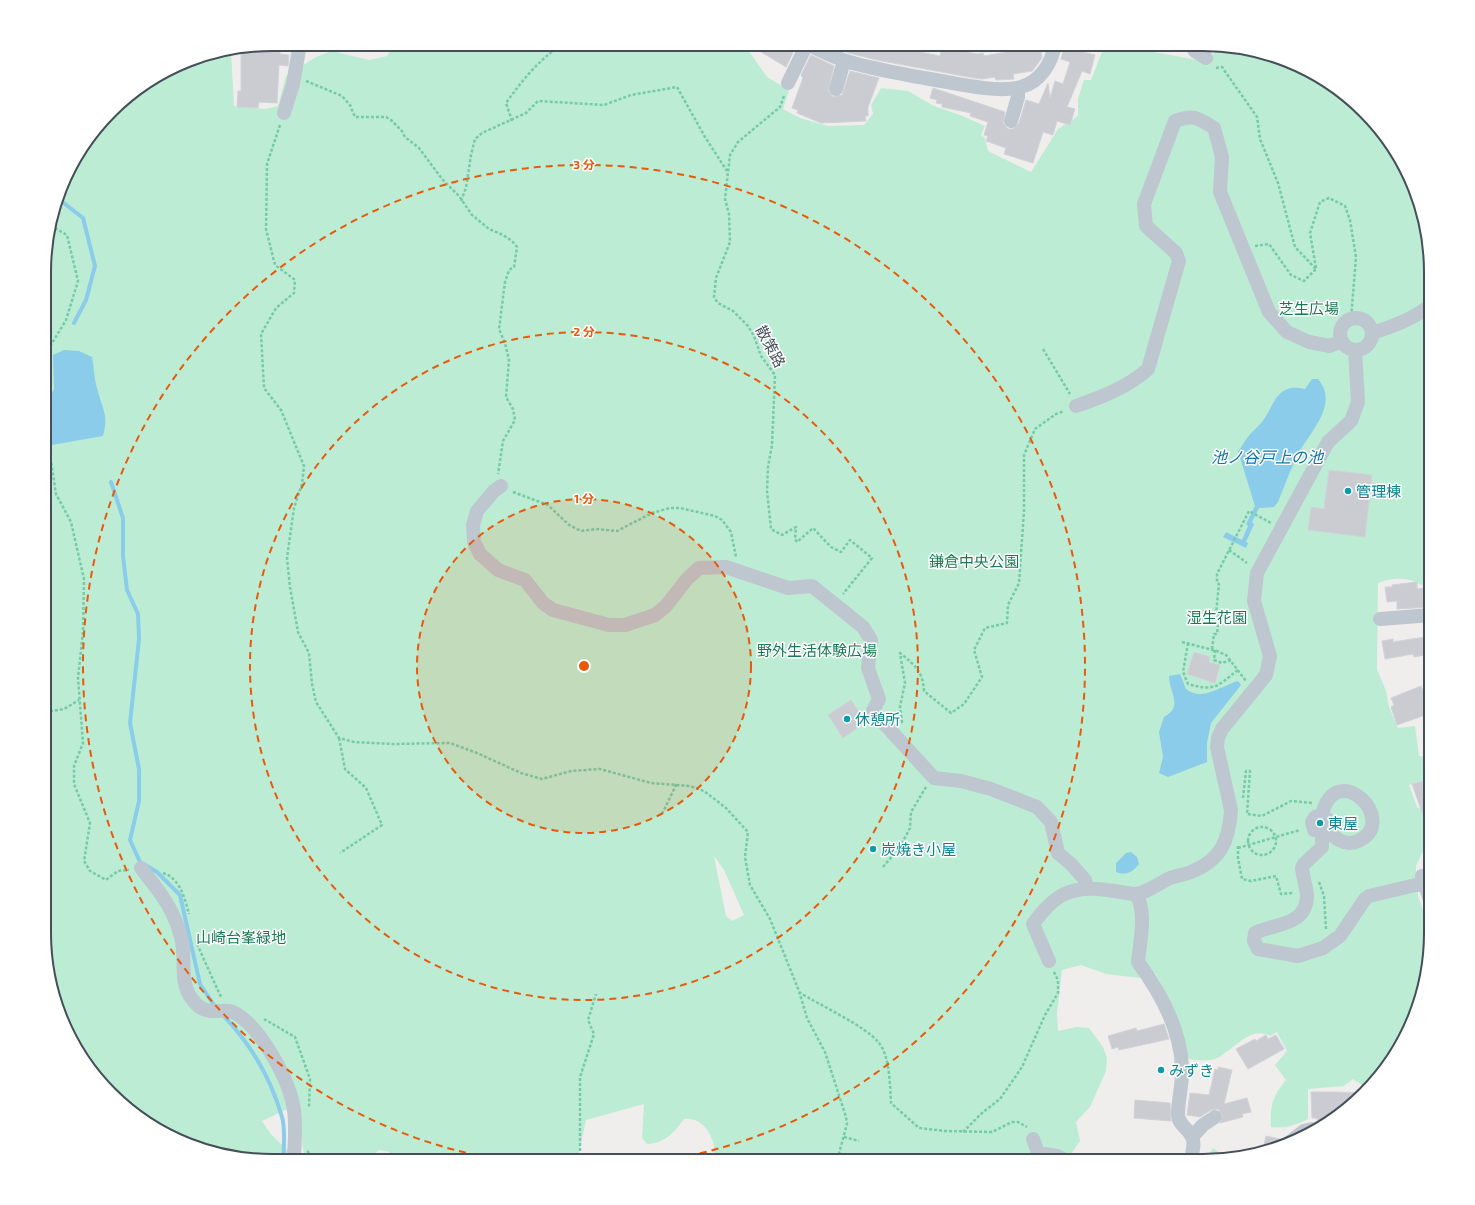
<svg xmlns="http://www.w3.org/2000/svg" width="1475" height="1205" viewBox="0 0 1475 1205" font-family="'Exo 2','Noto Sans JP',sans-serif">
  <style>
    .green { fill: #bcedd4; fill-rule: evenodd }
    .water { fill: #8acce9 }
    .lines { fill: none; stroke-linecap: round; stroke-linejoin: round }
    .stream { stroke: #8acce9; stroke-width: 4 }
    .building { fill: #caccd2; stroke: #d1d3d9 }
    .path { stroke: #75caa8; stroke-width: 2.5; stroke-dasharray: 3 2; stroke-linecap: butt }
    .minor { stroke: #bec6cf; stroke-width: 14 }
    .ring { fill: none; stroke: #e8590c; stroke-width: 2; stroke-dasharray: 7 5 }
    .culture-dot { fill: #0f9aa8; stroke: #fff; stroke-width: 1.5 }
    .labels { text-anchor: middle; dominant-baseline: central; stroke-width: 3; stroke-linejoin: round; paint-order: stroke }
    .park-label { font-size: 15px; fill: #197952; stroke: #fff }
    .street-label { font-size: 15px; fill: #464e5a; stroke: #fff }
    .culture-label { font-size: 15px; fill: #0d838f; stroke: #fff; text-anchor: start }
    .water-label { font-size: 16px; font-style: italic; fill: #1076a3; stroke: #fff }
    .rim { fill: none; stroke: #464e5a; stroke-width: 2 }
    .centre { fill: #e8590c; stroke: #fff; stroke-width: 2 }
    .ring-label { font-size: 12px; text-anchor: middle; font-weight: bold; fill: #e8590c; stroke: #fff; stroke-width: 3; stroke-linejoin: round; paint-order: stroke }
  </style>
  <rect width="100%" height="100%" fill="#f0eded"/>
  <path class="green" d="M394,44H728L721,53L729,44H744L767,77L789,90L783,109L800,118L828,126L864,125L873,114L871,105L881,88L908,91L934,106L960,115L985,126L981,135L985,138L988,151L1031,172L1058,129L1078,116V99L1084,80H1091L1102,52L1137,49L1203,61L1225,46L1291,61L1364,111L1414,184L1431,272V583L1421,585C1409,577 1392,577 1378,583L1377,669L1386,691L1389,707L1398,728L1415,726L1419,756L1431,758V778L1409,785L1417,807L1429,814L1431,817V839L1428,840L1416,866L1418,896L1431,933L1430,949L1408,1034L1368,1089L1353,1079L1344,1086L1308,1089V1119C1296,1125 1285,1129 1271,1127C1270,1105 1272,1097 1286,1080L1275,1065L1287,1051L1277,1032L1270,1036C1250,1025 1233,1051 1217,1058C1209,1062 1197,1060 1189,1059L1167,995L1155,973L1140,978L1106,974L1081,965L1062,970L1057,1013L1058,1031L1077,1027L1089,1028L1103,1047L1107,1058L1106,1071L1090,1107L1076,1122L1080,1141L1066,1161H714C714,1154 715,1145 712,1139C707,1126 697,1117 684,1119C674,1133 665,1143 647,1144L642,1138L644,1104L586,1120L577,1161H404L389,1152L379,1150L368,1161H305L296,1105L262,1121L270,1133L288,1151L281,1161H257L184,1144L111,1094L67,1034L45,949L46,242L74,158L122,100L198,56L231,51L234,106L265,109L278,106L286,76L316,57L332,51L369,60L387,56ZM714,856L724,870L744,915L732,921L726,916Z
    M1213,1148L1225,1157L1205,1161Z"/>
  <path class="water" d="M64,350L79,351L92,357C94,367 94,378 97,388C102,409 109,413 103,436L46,446V405L54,389L53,355Z
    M1312,379H1318C1340,405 1309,432 1297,456C1290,471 1284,487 1278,502L1274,507L1259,508L1252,522L1254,524L1246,542L1248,543L1246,548L1223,537L1226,532L1242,540L1248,526L1246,524L1255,506L1238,451C1242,447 1244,442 1247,438C1251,432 1258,427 1262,422C1275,405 1276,382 1305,389Z
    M1180,674L1186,689C1202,702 1221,686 1238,681L1241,685L1211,723L1207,743V762L1168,777L1159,773L1163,757L1159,732L1164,717C1184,707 1169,692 1169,676Z
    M1131,852L1137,857L1139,864C1133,872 1126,876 1116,872V863L1126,853Z"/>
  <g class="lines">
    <path class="stream" d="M60,200L83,218L95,266L86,300L74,323
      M111,482L123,518V556L127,590L138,614L139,639L130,723L139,769V801L130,840L140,862L157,872L180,895L200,984L216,1008
      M222,1014C250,1043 271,1079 282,1117C286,1130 283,1147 284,1161"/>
  </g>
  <path class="building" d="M748,44H797L786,67Z
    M827,44H900L899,48L940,56L942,47L977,54L983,53L984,56L1040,46L1042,58L1032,71L1013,74L1014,79L996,80L995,77L982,79L974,78L877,60L849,53Z
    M1065,45L1079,48V51L1095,55L1090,74L1082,71L1067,107L1075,109L1070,125L1057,121L1053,135L1043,132L1033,163L1004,154L1006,148L986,141L988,136L984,135L988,122L970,116L971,113L942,107V104L936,103L937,100L930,98L933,88L1005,112L1003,123L1008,129H1013L1019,123L1026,100L1039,104L1048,83L1050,98L1055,81L1063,84L1070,62L1061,59Z
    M241,49L280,52V54L289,55L288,66L279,65L277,103L259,102L258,108L237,107L238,91H241Z
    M811,55L834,66L828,91L833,97L842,95L850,71L879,78L868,107V116H865L866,121L821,123L797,113L798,110L792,108L803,78L801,75Z
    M1329,470L1372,475L1365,537L1308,530L1311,507L1324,509Z
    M1417,582V589L1431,587V607L1397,609V601L1387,602L1385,587H1392V585Z
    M1431,636V654L1414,657L1413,654L1385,659L1382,641L1393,639V642Z
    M1194,652L1210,657L1209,662L1220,665L1215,683L1187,674Z
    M1421,686L1423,691L1426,690L1431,702V713L1397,725L1391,707L1394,705L1391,698Z
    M851,700L866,722L843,738L828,715Z
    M1424,781V783L1431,781V828L1428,829L1412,784Z
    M1164,1024L1169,1039L1119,1050L1118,1047L1112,1049L1108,1036L1136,1028L1137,1031Z
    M1266,1035L1268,1039L1276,1035L1284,1049L1248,1069L1236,1049L1255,1039L1256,1041Z
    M1218,1067L1232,1070L1224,1104L1247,1098L1251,1112L1242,1114L1243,1117L1220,1123L1223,1116L1218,1109L1211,1110L1200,1117L1187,1115L1190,1093L1209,1095L1215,1069L1218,1070Z
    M1311,1092H1334L1365,1093L1326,1120H1317V1118H1312Z
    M1135,1100L1170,1103L1171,1121L1134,1118Z
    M1266,1136L1280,1139L1279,1146L1263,1149Z"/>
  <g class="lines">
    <path class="path" d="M1216,68L1222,67L1257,117L1260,139L1278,183L1295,247L1316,269
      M306,81L342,96L350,105L355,117H386L391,120L402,131L405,137L419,148L442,179L459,196L472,215L489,229L503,235L512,241L517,247L514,267L509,270L505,282L499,329L505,343L509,360L506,397L513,409L515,420L503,441L498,474
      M784,96L780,107L738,142L730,155L725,199L729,214L730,242L716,278L714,297L718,303L733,311L748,326L754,336L761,356L775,375L772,445L768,467L767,491L771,529L782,535L796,527L795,539L797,542L813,528L831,547L841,552L850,540L872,558L843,594
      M512,121L506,103C521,82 536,63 557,48L573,51L580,44
      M280,125L267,164L266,229L275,265L295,280L294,293L276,308L261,334L264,388L281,410L304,466L302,484L294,508L287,558L290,587L298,632L309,653L312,684L316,702L339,738L354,742L393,744L450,743L477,753L521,773L542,779L571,771L600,769L651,783L690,786L704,791L726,808L748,832L745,857L750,885L770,919L799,991L807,1018L825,1052L846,1117L847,1124L837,1161
      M461,201L466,188L471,155L475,139L482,133L526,113L538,101L604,105L631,95L677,87L705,137L727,171
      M1255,246L1269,244L1291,275L1304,281L1316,269
      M1316,268L1310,233L1320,202L1329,198L1345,206L1350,220L1356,257L1351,319
      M1043,349L1070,394
      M46,361L51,345L66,320L78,281L67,235L51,226
      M46,428L56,494L71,522L84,579L83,631L78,678L83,743L74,766V784L90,823L84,861L90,871L106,880L118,871L129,870
      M513,492L548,505L569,525L581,531L596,529L617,531L652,513L670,508H680L715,516L722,520L731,532L736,557
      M1229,550L1247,563
      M1182,642L1217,651L1226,655L1246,681
      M1188,643L1183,672L1188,684C1216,692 1217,686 1238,670
      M1212,649L1214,634H1217L1219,613H1216L1219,584L1217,583V574L1249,511L1271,523
      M1215,650L1214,660L1222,663L1231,660
      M45,712L64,709L79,700
      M901,722H902L900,707L905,683L900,653C915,665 923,672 924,691L951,713L964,704L982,677L974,650L985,628L1007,623L1008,605L1019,583L1024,511V455L1035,429L1056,414L1064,411
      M339,738L345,769L366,788L382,825L340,853
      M1243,798L1246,771H1250L1247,814L1262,816L1291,801L1312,803
      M662,814L677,783
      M1248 841a14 14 0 1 1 28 0a14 14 0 1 1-28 0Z
      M1238,846V858L1242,879L1251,881L1276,876L1281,894L1293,893
      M1238,848L1300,830
      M883,867L900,847L910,828L911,812L926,787
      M163,873C180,878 185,899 189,914
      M1319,882L1324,896L1326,929
      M197,944L220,995L222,997
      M799,992C819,1005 866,1026 879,1043C890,1056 890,1087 891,1103L919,1128L945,1131L992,1132L1012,1122H1018L1027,1127
      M62,1015L75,1044
      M264,1019L295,1037L310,1079L309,1107
      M963,1132L983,1112L1000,1099L1022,1067L1045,1015L1058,993V980L1054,972
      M844,1137L859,1141
      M307,1151L319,1161
      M377,1161L381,1159L384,1161
      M580,1161V1077L594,1034L588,1020L596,994"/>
    <path class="minor" d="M807,44C820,50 833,57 846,61C872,69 898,73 924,78C950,82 996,94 1021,87C1040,82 1052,63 1055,44
      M1190,44L1195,51L1206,58
      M788,83L807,44
      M836,89L844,61
      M284,113L293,84L300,44
      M1011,121L1018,97V88
      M1340 334a16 16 0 1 1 32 0a16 16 0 1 1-32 0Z
      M1372,333C1394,326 1413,319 1431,305
      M1076,406C1102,397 1128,387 1148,369L1179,261L1176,253L1146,226L1144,204L1175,121C1194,114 1198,118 1214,128L1222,157L1220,192L1269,312L1287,332L1309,342L1330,346L1341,341
      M501,486L494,491L477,511L473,525L474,542L480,554L498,570L525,580L543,603L553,610L609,625H625L655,615L666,606L687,579L699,568L726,567L788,588L812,586L863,627L871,640L868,668L879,699L873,711L880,719L934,778L961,781L991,789L1037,807L1051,822L1058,853L1071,864L1085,880L1087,887
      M1380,619L1431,615
      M1322,815L1315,817L1312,822L1314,830L1322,832L1328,826V820L1322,815C1336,756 1401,822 1358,841C1344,847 1335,838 1326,829
      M1322,832V847L1304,864L1302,868C1303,877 1306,886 1307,895C1307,926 1276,923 1255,933L1254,941L1258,949L1298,956L1323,948L1340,936L1365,899L1369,896L1424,883
      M141,868C160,892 175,910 182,941C186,961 179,982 192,999C206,1019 221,1007 233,1012C260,1025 290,1081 294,1110C296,1125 295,1141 294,1155L296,1161
      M1136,894C1147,912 1140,941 1138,962C1160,992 1181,1030 1182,1068C1183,1083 1178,1099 1178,1114C1178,1125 1188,1128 1192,1137C1196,1144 1191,1154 1191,1161
      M1431,903L1422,876L1431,874
      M1049,961L1033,924C1054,895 1070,885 1107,890C1116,891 1125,893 1134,894C1145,894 1158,884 1168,879C1175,876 1183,875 1191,872C1221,860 1229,841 1231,810L1217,747L1218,738L1222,729L1266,675L1270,656L1254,601L1257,573L1328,442L1351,421L1358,402L1355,350
      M1192,1137L1203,1125L1215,1117
      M1033,1139L1038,1153L1057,1156L1067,1161
      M1287,1144L1304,1131L1312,1129"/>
  </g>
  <circle cx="584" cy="666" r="167" fill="#e8590c" fill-opacity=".12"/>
  <g class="ring">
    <circle cx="584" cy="666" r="167"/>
    <circle cx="584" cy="666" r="334"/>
    <path d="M501 1160A501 501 0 1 1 667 1160"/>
  </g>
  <g class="culture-dot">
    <circle cx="1348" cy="491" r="4"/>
    <circle cx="847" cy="719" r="4"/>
    <circle cx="1320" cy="823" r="4"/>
    <circle cx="873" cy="849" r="4"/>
    <circle cx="1161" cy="1070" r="4"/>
  </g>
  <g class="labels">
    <g class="park-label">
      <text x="1309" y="308">芝生広場</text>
      <text x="974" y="561">鎌倉中央公園</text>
      <text x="1217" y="617">湿生花園</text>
      <text x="817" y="650">野外生活体験広場</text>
      <text x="241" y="937">山崎台峯緑地</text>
    </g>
    <g class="street-label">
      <text transform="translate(771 346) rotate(62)">散策路</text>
    </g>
    <g class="culture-label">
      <text x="1356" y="491">管理棟</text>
      <text x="855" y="719">休憩所</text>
      <text x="1328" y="823">東屋</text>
      <text x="881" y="849">炭焼き小屋</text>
      <text x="1169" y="1070">みずき</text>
    </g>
    <g class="water-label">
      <text x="1267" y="456">池ノ谷戸上の池</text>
    </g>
  </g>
  <path d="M0 0H1475V1205H0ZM272 51H1203A221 221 0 0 1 1424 272V933A221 221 0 0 1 1203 1154H272A221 221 0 0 1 51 933V272A221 221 0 0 1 272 51Z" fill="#fff" fill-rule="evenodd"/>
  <path class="rim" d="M272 51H1203A221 221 0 0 1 1424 272V933A221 221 0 0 1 1203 1154H272A221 221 0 0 1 51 933V272A221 221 0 0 1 272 51Z"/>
  <circle cx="584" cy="666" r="6" class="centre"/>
  <g class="ring-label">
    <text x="584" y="169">3 分</text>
    <text x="584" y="336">2 分</text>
    <text x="584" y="503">1 分</text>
  </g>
</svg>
